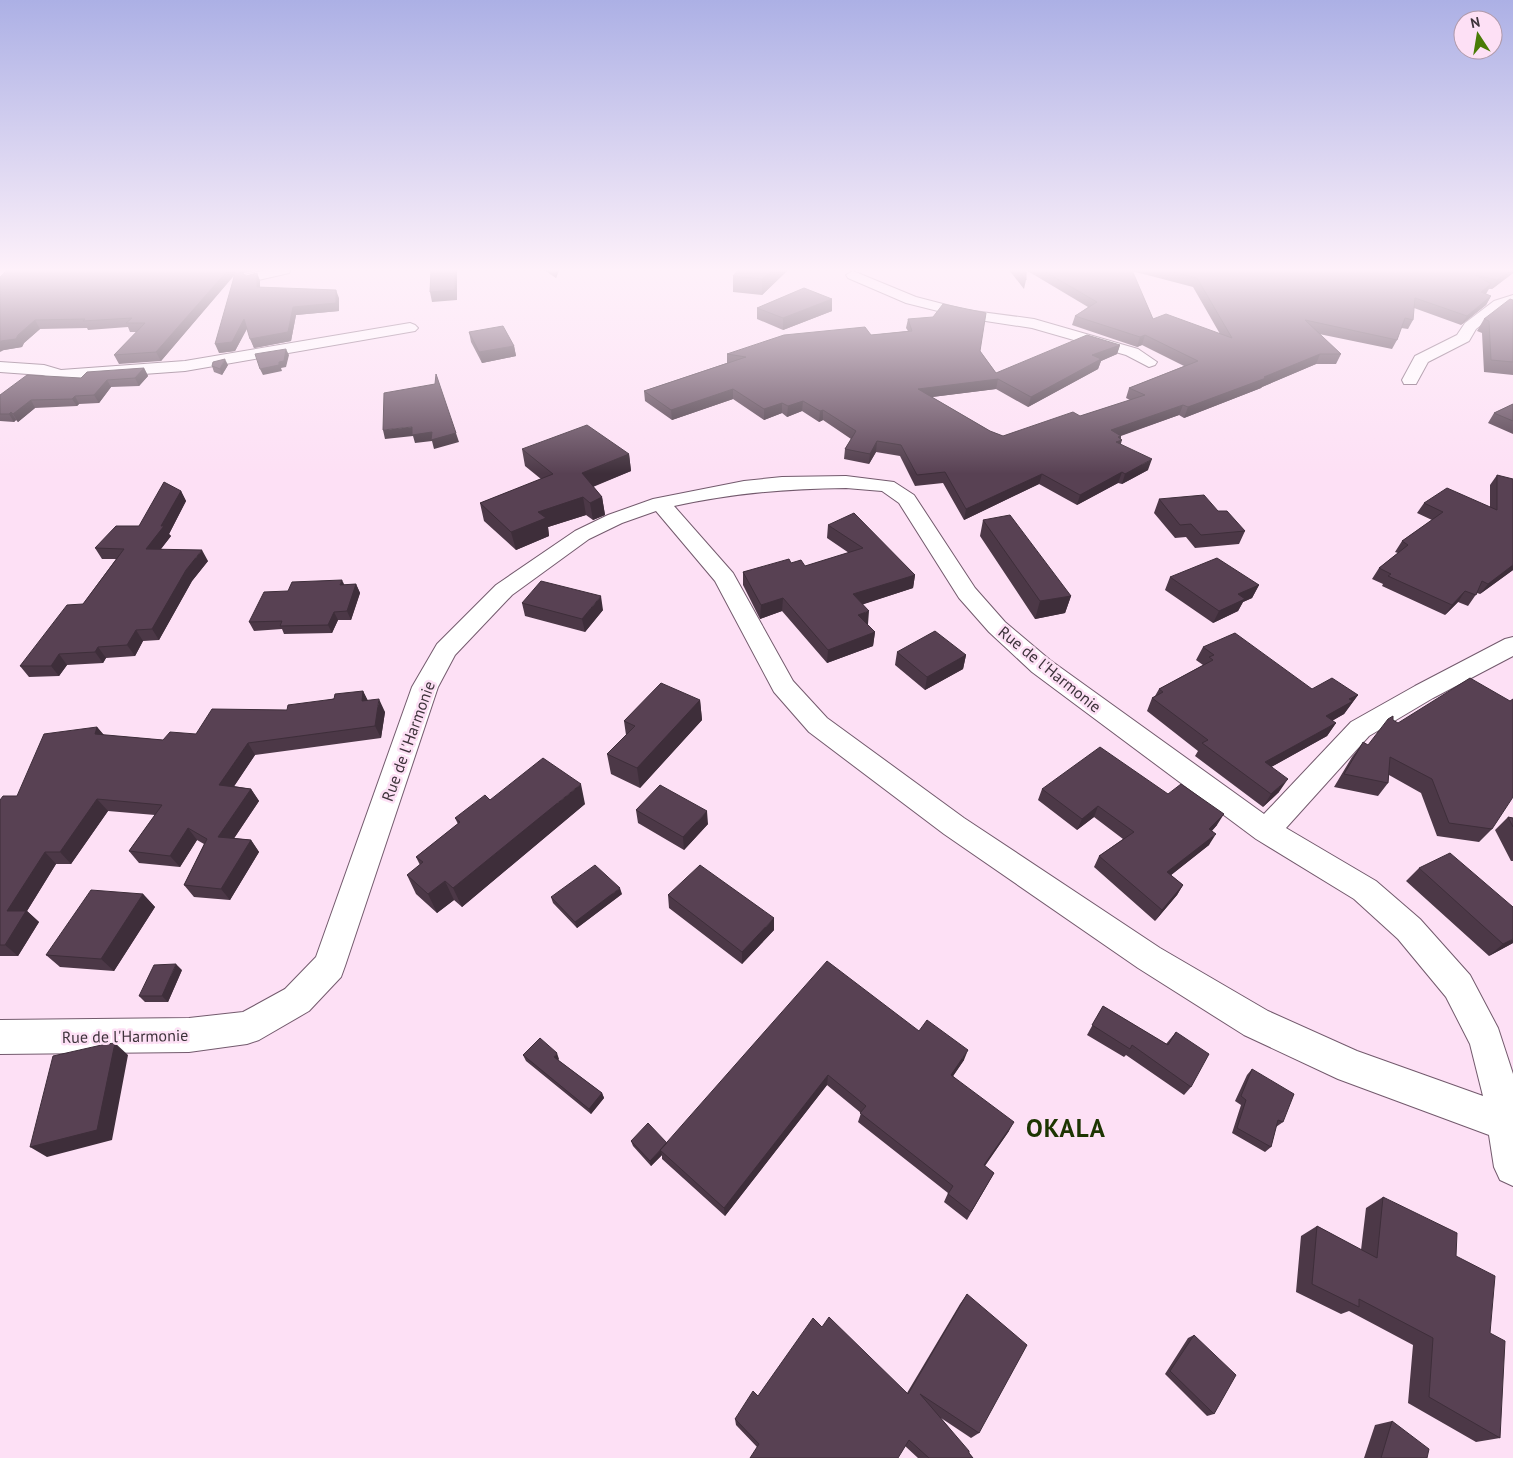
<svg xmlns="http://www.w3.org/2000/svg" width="1513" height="1458" viewBox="0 0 1513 1458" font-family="'PT Sans',sans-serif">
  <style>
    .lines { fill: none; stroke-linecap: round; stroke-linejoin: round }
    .street-casing { stroke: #735a6d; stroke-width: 2 }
    .street { fill: #fff; fill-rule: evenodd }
    .wall { fill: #4c3847; fill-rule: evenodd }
    .shaded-wall { fill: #3e2e3a }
    .building { fill: #584153; stroke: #3e2e3a }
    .labels { text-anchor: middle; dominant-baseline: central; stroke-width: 5; stroke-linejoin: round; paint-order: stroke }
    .street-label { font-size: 16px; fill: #3d323a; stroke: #fde0f5 }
    .near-district-label { font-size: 25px; font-weight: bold; letter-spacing: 1px; fill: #1d3502; stroke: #fde0f5 }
  </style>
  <rect width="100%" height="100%" fill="#fde0f5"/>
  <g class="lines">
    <defs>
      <path id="street" d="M267,270H291L289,273L249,282L242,278L244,275Z
        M853,271L916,297L966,310L1034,319L1138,349L1157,362L1155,365L1149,367L1126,355L1032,328L966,318L906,303L848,278L846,275Z
        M1513,295V304L1504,307L1476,329L1469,341L1428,362L1416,384H1404L1402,380L1415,356L1457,335L1465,323L1494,301Z
        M410,323L415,325L418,328L415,331L185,371L60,380L42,375L0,372V362L44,365L61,370L185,361Z
        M846,476L894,482L914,495L975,588L1005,622L1050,660L1264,814L1351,722L1415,686L1505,639L1513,637V656L1433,698L1369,736L1286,828L1376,881L1420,919L1470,975L1498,1028L1513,1074V1186L1500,1180L1494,1167L1489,1135L1338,1079L1244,1035L1138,968L944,834L809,732L774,692L715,581L656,511L622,523L589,539L512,595L455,655L438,687L345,966L341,977L309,1011L259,1040L247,1044L189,1052L0,1054V1020L189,1018L243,1012L285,989L316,957L412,687L437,644L496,585L575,531L608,515L653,499L744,481L782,477ZM846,488L882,491L899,503L959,598L989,632L1032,672L1256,839L1354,899L1398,939L1446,997L1470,1044L1483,1096L1357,1051L1268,1011L1160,948L964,818L827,718L793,681L733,573L674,506C734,493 785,489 846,488Z"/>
    </defs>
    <use href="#street" class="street-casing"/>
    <use href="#street" class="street"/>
  </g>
  <path class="wall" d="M7,270L244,273L243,274L246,276L257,273L260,281V287L339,298V311L296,315L291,341L254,348L247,329L235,351L219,353L234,275L161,361L119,364L114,355L137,332H130L128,327L88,330L87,328L40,329L24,343L22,347L4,350Z
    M544,270H559L556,278Z
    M788,270L762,295L733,292V276Z
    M1009,270H1513V273L1492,289H1489L1486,294L1491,296L1486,305L1461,325L1414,308L1413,320L1408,329L1401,328L1397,340L1392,349L1319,334L1341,354L1336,364H1316L1262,387L1261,388L1184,418L1179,415L1121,436V444L1148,470L1122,484L1118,483L1077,505L1039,484L964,520L943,483L915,486L900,456L876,452L869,464L844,459L845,449L851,439L823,420L819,422L802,411L787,417L782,413L764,420L733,399L672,420L645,401L644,391L727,363V354L871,335L908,331L906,328L908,319L980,351L996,373L1120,345L1117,354L1101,361L1098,369L1028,407L996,389L932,397L990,431L1003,436L1080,416L1130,400L1126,398L1129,388L1184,366L1142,345L1137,347L1072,325L1075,316L1088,307L1026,270V280L1024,289ZM1132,271L1193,287L1220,334L1153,319Z
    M832,299V311L783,330L757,319V308Z
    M1513,300V375L1484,372L1482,333L1477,331L1484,319Z
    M469,332L514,346L516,356L482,363L471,342Z
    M228,365L222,375L214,372L212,366Z
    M144,368L148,376L139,386L111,387L99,403L79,404L77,406L35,408L18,422L16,420L14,422L0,421V395L81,378Z
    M1513,404V434L1488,423L1494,413Z
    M522,449L629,454L631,471L593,487L602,497L605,515L593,520L586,515L548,527L549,536L516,550L484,521L480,503L541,479L525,466Z
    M1497,475L1513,570L1480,594L1477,593L1468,606L1458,602L1445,615L1382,586L1383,584L1372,579L1379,568L1398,553L1395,552L1402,541L1432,520L1417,513L1424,503L1490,507V485Z
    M181,491L186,501L169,534L171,536L161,549L208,561L192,581L159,640L143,641L135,656L106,658L103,663L67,665L59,676L29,677L20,666L83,604L116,559H102L95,548L139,526Z
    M1159,499L1218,511L1245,531L1239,544L1195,548L1186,537L1175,538L1154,513Z
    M983,520L1071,596L1065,613L1035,619L980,536Z
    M828,525L915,575L913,588L863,604L867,624L875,632L873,646L827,663L782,611L760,619L743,585V572L791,563L805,566L849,553L827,538Z
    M1170,577L1259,585L1252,598L1243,602L1238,611L1213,623L1165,590Z
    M356,584L360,593L351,620H338L332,633L284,634L282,629L254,631L249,622L288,591Z
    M522,603L603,610L585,632L525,616Z
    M1203,647L1312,689L1358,695L1344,714L1332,721L1336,723L1327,736L1271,767L1279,792L1263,807L1195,756L1198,751L1147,711L1152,698L1155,696L1159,689L1203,665L1196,660Z
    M897,652L966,655L963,669L925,690L895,665Z
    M363,691L368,701L385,712L381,738L255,755L234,786L251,789L259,801L234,838L251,840L259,852L230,900L194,897L184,885L204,844L197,840L180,867L139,863L129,851L155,815L108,811L71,864H56L27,911L39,922L18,956H0V800L17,796L97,727L104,735L163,740L196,734Z
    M700,700L702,720L640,788L611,774L607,754L626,735L624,721Z
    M1393,720L1492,829L1479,842L1437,836L1421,793L1389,775L1388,783L1378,796L1334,787L1352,757L1362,744L1368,745Z
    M1042,789L1168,794L1217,825L1212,831L1209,845L1171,875L1183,885L1177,895L1155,921L1094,867L1099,856L1123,839L1094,817L1077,830L1038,800Z
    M490,800L585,804L462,907L454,900L437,913L416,894L407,875L420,865L416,857L458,824L455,818Z
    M636,810L708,824L684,850L638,823Z
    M1508,817L1513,818V861H1511L1495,830Z
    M1419,868L1513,943L1489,956L1406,881Z
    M143,894L155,907L114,971L60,967L46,955Z
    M622,894L577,928L553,903L551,897Z
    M668,895L774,930L742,964L669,908Z
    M182,970L168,1002H145L139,996Z
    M1103,1006L1166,1044L1176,1032L1191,1087L1184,1095L1126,1055L1124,1057L1087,1035Z
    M919,1031L964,1060L953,1076L1009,1131L985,1166L994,1173L967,1220L944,1202L948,1193L858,1122L861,1113L827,1085L725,1216L662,1159V1155L651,1166L633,1146L631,1141L667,1143Z
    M523,1055L559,1059L558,1060L602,1093L604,1098L591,1114L526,1061Z
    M1252,1069L1283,1122L1276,1127L1271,1147L1265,1152L1232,1133L1241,1105L1235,1101L1247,1075Z
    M1383,1197L1456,1256L1490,1333L1500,1438L1476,1442L1408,1403L1413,1345L1349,1311L1341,1314L1296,1292L1301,1236L1317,1226L1361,1250L1366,1208Z
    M967,1294L979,1433L971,1438L941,1418L973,1458H918L905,1446L757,1447L736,1425L735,1419L758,1396L822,1327L907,1393L960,1304Z
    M1194,1335L1214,1414L1207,1416L1165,1374L1188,1338Z
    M1392,1421L1427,1458H1364L1375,1425Z"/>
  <path class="shaded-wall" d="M228,270H259L244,273L240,277L238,271L161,361L156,352Z
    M455,270H457V300L432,302L430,292Z
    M555,270H559L556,278Z
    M772,270H788L762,295V279Z
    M1511,270H1513V273L1492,289L1497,280Z
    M257,273L260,281V295L257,287Z
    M1491,284L1486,293L1481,292Z
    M336,290L339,298V311L296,315L291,341L254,348L250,339L293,307Z
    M1491,296L1486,305L1461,325L1467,316Z
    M832,299V311L783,330V318Z
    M244,319L247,328L235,351L219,353L215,344Z
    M35,320L40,329L24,343L22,347L4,350L0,352V341L18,335Z
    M1145,335L1142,345L1137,347L1140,337Z
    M1120,345L1117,354L1101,361L1098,369L1028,407L1031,397L1092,355Z
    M514,346L516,356L482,363L479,352Z
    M286,349L289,355L286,367L281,368L282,371L263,375L260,369L279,362Z
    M1320,354L1316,364L1262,387L1261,388L1184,418L1188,407L1264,377Z
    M225,359L228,365L222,375L220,369Z
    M144,368L148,376L139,386L135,378Z
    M998,379L996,389L916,399L918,389Z
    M107,380L111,387L99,403L94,395Z
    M733,389V399L672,420L671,410Z
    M75,396L79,404L77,406L72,399Z
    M31,400L35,408L18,422L13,414Z
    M803,401L802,411L787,417L788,406Z
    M782,403V413L764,420V409Z
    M1183,405L1179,415L1108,440L1111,430Z
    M823,410V420L819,422L820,411Z
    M11,412L16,420L14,422L9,414Z
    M412,427L432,432L456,433L459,442L434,449L432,441L415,443L413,436L385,439L383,430Z
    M1121,436L1120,440H1122L1119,450L1112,452L1118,437Z
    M877,441L876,452L869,464L870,454Z
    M629,454L631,471L584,490L582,473Z
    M1152,459L1148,470L1122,484L1125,474Z
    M1122,472L1118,483L1077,505L1080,495Z
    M1042,474L1039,484L964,520L966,509Z
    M181,491L186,501L169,534L171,536L153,559L146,549L161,526Z
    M583,497L586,515L548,527L549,536L516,550L511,532L538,512Z
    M602,497L605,515L593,520L590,503Z
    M202,550L208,561L192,581L159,640L152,629L186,570Z
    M1513,565V570L1480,594L1488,584Z
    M915,575L913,588L852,608L853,594Z
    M342,580L346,588L340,585Z
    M356,584L360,593L351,620L347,611Z
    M1259,585L1252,598L1243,602L1238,611L1213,623L1219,611L1238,594Z
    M1465,591L1458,602L1445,615L1452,605Z
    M601,596L603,610L585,632L582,619Z
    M1071,596L1065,613L1035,619L1040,601Z
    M783,598L782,611L760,619L761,605Z
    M869,611L868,624L857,628L858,615Z
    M334,612L338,620L332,633L328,625Z
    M136,630L143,641L135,656L127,645Z
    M875,632L873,646L827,663L828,650Z
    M98,647L106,658L103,663L95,652Z
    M59,654L67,665L59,676L51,666Z
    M966,655L963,669L925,690L927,677Z
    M363,691L369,703L362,701Z
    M1358,695L1344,714L1317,729L1326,716L1349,699Z
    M379,699L385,712L381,738L375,726Z
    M700,700L702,720L640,788L637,768Z
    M1336,723L1327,736L1257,775L1265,762Z
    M97,727L107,739L95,734Z
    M248,743L255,755L227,797L219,785Z
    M1288,779L1279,792L1263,807L1271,794Z
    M581,784L585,804L462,907L453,888Z
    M251,789L259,801L227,849L218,837Z
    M97,799L108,811L71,864L60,852Z
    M1098,806L1094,817L1077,830L1082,819Z
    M707,811L708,824L684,850L683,837Z
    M1224,814L1217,825L1203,840L1209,829Z
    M188,828L197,840L180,867L170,856Z
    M1216,834L1209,845L1161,883L1167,872Z
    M251,840L259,852L230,900L221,889Z
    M45,852L56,864L27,911L39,922L18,956L5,945L7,911Z
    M445,881L454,900L437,913L428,894Z
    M1183,885L1177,895L1155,921L1162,910Z
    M620,888L622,894L577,928L575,922Z
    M143,894L155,907L114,971L101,959Z
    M774,918V930L742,964V952Z
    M1513,939V943L1489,956L1503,944Z
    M176,964L182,970L168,1002L162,996Z
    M115,1043L128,1055L112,1140L47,1157L30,1147Z
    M968,1050L964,1060L947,1085L951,1075Z
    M557,1053L559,1059L556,1062L554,1057Z
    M828,1075L827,1085L725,1216L724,1208Z
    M602,1093L604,1098L591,1114L589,1109Z
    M1014,1122L1009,1131L979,1174L984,1165Z
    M661,1150L662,1155L651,1166L650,1161Z"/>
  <path class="building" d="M7,270H228L156,352L114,355L145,323H126L132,318L83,321L85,319L35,320L18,335L16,339L0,341V277Z
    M236,270H237L238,271L246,276L257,273V287L336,290V303L293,307L288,332L250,339L244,319L232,342L215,344Z
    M431,270H455V290L430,292Z
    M738,270H772L762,279L733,276Z
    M1018,270H1026V280Z
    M1042,270H1132L1153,319L1166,314L1232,338L1197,278L1165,270H1511L1497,280L1476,275L1491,284L1481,292L1491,296L1467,316L1415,298L1413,320L1405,318L1397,340L1305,320L1341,354H1320L1264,377L1266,378L1188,407L1183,405L1111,430L1121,436L1118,437L1122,440L1116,442L1152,459L1125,474L1122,472L1080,495L1042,474L966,509L945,472L917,475L901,445L877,441L870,454L845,449L856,431L823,410L820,411L803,401L788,406L782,403L764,409L733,389L671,410L644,391L746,357L727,354L784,335L865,327L871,335L912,331L908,319L933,317L943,304L986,313L980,351L996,373L1087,335L1120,345L1092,355L1101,359L1031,397L998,379L918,389L990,431L1003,436L1073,412L1080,416L1145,395L1129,388L1198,361L1145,335L1140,337L1075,316L1097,302Z
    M804,288L832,299L783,318L757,308Z
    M1510,299L1513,300V362L1491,360L1489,321L1484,319Z
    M503,326L514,346L479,352L469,332Z
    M286,349L284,361L279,362V365L260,369L255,354Z
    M225,359L220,369L212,366L213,362Z
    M144,368L135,378L107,380L94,395L75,396L72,399L31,400L13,414L11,412L9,414H0V395L27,375L81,378L87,372Z
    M436,374L456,433L431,440L432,432L412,435V427L383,430L384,393L435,384Z
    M1513,404V421L1494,413Z
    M587,425L629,454L582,473L602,497L590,503L583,497L538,512L546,518L511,532L480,503L553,474L522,449Z
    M1497,475L1513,479V565L1488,584L1482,581L1476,595L1465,591L1452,605L1388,576L1391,574L1379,568L1408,545L1402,541L1443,512L1424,503L1447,488L1497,510Z
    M164,482L181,491L161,526H164L146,549L202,550L186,570L152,629L136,630L127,645L98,647L95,652L59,654L51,666H20L67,605L83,604L124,549L95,548L116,526H139Z
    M1204,495L1218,511H1227L1245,531L1201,535L1191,524L1180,525L1159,499Z
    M854,513L915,575L853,594L869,611L858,615L875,632L828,650L783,598L761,605L743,572L789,559L791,563L801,560L805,566L863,548L828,525Z
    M1010,515L1071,596L1040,601L983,520Z
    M1217,558L1259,585L1238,594L1245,599L1219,611L1170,577Z
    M342,580L340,585L356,584L347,611L334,612L328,625L280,626L282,621L249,622L264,592L288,591L292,582Z
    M541,581L601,596L582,619L522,603Z
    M935,631L966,655L927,677L897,652Z
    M1235,633L1312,689L1332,678L1358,695L1349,699L1353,701L1326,716L1336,723L1265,762L1288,779L1271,794L1202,743L1208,740L1152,698L1163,692L1159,689L1213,660L1209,657L1214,655L1203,647Z
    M1470,678L1510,701L1513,699V797L1492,829L1449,823L1432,779L1390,757L1388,783L1344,774L1362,744L1363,742L1368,745L1388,719L1393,716V720L1398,723Z
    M661,683L700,700L637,768L607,754L635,726L624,721Z
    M363,691L362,701L379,699L375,726L248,743L219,785L251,789L218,837L251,840L221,889L184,885L207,839L188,828L170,856L129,851L162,805L97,799L60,852H45L7,911H26L5,945H0V800L3,796H17L44,734L97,727L95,734L163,740L170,732L196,734L212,709L287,710L288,705L334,699L335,694Z
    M1100,747L1168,794L1181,784L1224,814L1209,829L1216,834L1167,872L1183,885L1162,910L1099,856L1134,832L1098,806L1082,819L1042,789Z
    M543,758L581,784L453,888L445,881L428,894L407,875L423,862L416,857L460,822L455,818L485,795L490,800Z
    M660,785L707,811L683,837L636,810Z
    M1508,817L1513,818V827Z
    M1450,853L1513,907V939L1503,944L1419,868Z
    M595,865L620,888L575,922L551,897Z
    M700,865L774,918L742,952L668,895Z
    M91,890L143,894L101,959L46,955Z
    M827,961L919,1031L927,1020L968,1050L951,1075L1014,1122L984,1165L994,1173L971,1212L948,1194L953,1186L860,1113L866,1106L828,1075L724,1208L660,1150Z
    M176,964L162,996H139L154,965Z
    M1103,1006L1168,1045L1176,1032L1209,1054L1191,1087L1132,1045L1130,1049L1092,1025Z
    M540,1038L557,1053L554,1057L602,1093L589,1109L523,1055Z
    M115,1043L97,1130L30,1147L53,1056L106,1044Z
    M1252,1069L1294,1094L1283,1122L1278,1120L1271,1147L1237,1128L1246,1100L1241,1096Z
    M648,1123L667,1143L650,1161L631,1141Z
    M1383,1197L1457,1233L1456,1256L1495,1276L1490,1333L1505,1341L1500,1438L1429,1397L1433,1338L1359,1299V1307L1312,1284L1317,1226L1377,1258Z
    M967,1294L1027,1345L979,1433L920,1394L969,1451V1453L973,1458H929L909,1440L898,1458H750L759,1444L735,1419L753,1391L758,1396L813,1318L822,1327L829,1317L908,1394Z
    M1194,1335L1236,1375L1214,1414L1170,1371Z
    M1392,1421L1429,1449L1427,1458H1381Z"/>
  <linearGradient id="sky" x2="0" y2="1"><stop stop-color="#acb0e5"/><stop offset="0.57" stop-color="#fef1fa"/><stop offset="1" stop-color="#fef1fa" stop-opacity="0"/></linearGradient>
  <rect width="1513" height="474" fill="url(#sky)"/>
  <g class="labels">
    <g class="street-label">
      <text transform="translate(1050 669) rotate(39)">Rue de l'Harmonie</text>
      <text transform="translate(408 741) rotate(-70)">Rue de l'Harmonie</text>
      <text transform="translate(125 1036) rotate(-1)">Rue de l'Harmonie</text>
    </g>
    <g class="near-district-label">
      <text x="1066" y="1128">OKALA</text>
    </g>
  </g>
  <g transform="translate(1478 35) rotate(348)"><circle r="24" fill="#fde0f5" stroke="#b09aaa"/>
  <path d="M0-4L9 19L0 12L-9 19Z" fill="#497b06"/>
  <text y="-8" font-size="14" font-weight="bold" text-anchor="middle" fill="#3d323a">N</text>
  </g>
</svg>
